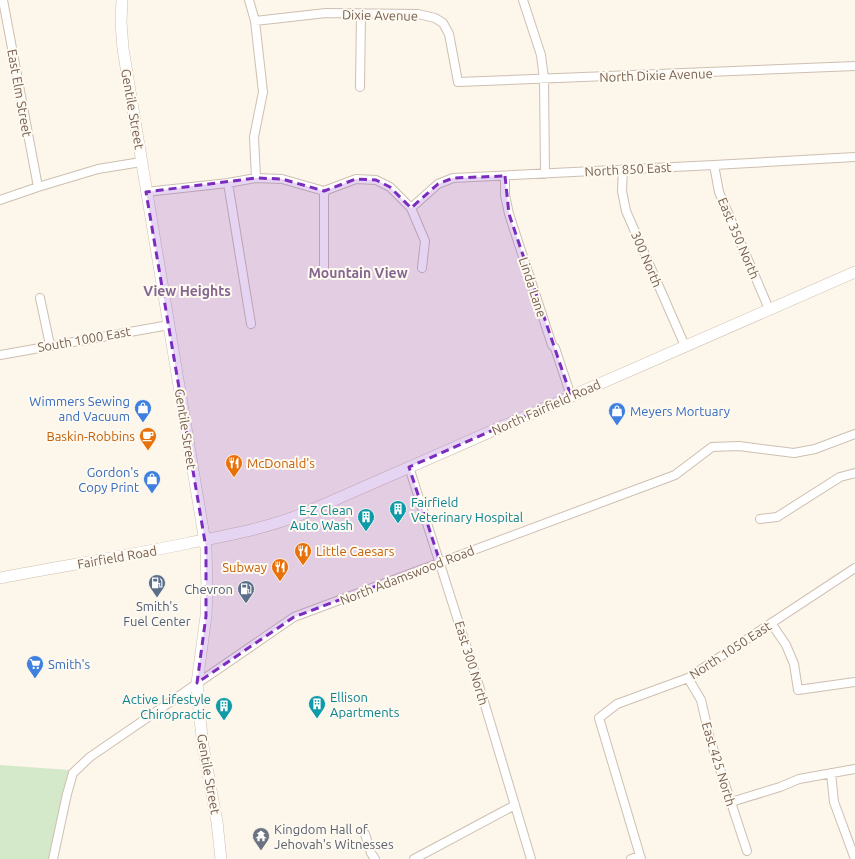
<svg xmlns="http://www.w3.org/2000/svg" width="855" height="859" viewBox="0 0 855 859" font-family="Ubuntu,sans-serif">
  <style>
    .green { fill: #d4e9c9 }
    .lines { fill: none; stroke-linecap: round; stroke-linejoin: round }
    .street-casing { stroke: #cebfb1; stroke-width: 10 }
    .secondary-casing { stroke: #d0bfae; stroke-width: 12 }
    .street { stroke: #fff; stroke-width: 8 }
    .secondary { stroke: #fff; stroke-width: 11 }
    .marked { fill: #7b2cbf; fill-opacity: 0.2; stroke: #7b2cbf; stroke-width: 3; stroke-dasharray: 8 5; stroke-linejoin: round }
    .labels { text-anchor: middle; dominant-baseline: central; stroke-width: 4; stroke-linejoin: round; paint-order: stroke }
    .street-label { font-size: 13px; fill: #765f4f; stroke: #fefaf1 }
    .shop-label { font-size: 13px; fill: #366cbe; stroke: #fefaf1; text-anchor: end }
    .food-label { font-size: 13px; fill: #c56008; stroke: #fefaf1; text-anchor: end }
    .culture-label { font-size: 13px; fill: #0d838f; stroke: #fefaf1; text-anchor: start }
    .service-label { font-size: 13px; fill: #4e5e75; stroke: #fefaf1; text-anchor: end }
    .worship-label { font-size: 13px; fill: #5b616d; stroke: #fefaf1; text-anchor: start }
    .neighbourhood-label { font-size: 14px; font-weight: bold; fill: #856691; stroke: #fefaf1 }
  </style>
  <rect width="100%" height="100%" fill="#fcf6eb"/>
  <path class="green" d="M0,765L69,770L49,859H0Z"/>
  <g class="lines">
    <defs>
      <path id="street" d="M3,0L38,187
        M249,0L255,21L263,92L254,137L256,178
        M523,0L541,55L544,79L545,174
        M255,21L326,13L418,14L435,18L443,23L449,34L458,82L855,66
        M360,87L361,14
        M714,165L719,192L769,309
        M623,169L622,191L626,211L685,346
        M505,176V195L509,214L552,345L555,348L571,396
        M228,183L251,324
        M146,192L228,183L256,178L282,179L324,191L356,179L376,180L390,187L411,208L425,241L422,268
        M0,200L38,187L98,169L141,162
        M411,208L438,184L453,178L714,165L855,157
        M324,275V191
        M40,298L50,345
        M0,355L169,325
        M409,467L485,705L531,859
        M760,519L777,517L840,477L855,473
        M771,623L786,645L794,664L798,690L855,682
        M688,678L701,700L710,739L747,851
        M831,773L834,802L855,859
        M731,802L780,787L799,779L855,769
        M365,834L371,853L375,859
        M53,859L67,794L73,773L90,757L294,617L675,475L712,447L739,446L794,453L815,449L855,434
        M414,859L515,805
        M631,859L640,856
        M641,859L599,718L617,704L688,678L855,568"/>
      <path id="secondary" d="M122,0L121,22L123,49L206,548L207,589L206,616L197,683L199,710L203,746L217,822L221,859
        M0,578C63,566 127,556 189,543C229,535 269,528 307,512L855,272"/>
    </defs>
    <use href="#street" class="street-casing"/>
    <use href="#secondary" class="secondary-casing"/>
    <use href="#street" class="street"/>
    <use href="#secondary" class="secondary"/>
  </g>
  <path class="marked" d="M505,176L509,214L571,396L409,467L440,562L294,617L197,683L206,616V548L146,192L256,178L282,179L324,191L356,179L376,180L390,187L411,208L438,184L453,178Z"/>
  <defs>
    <symbol id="shop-pin" viewBox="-11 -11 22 30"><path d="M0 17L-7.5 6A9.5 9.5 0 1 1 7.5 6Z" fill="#3f7fe0" stroke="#fefaf1"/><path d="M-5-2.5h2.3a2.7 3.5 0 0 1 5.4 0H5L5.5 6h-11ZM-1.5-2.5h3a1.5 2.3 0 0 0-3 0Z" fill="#fff"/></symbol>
    <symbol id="cafe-pin" viewBox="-11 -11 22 30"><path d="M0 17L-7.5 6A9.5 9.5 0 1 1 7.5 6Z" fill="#e8710a" stroke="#fefaf1"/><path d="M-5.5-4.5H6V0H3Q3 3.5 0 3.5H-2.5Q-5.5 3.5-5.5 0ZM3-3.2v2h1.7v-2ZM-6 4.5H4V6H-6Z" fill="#fff"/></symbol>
    <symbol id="restaurant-pin" viewBox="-11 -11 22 30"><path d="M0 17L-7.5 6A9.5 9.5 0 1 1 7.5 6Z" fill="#e8710a" stroke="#fefaf1"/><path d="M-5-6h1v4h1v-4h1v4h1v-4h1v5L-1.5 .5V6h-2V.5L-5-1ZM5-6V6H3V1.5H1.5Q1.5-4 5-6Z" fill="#fff"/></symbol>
    <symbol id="building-pin" viewBox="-11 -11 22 30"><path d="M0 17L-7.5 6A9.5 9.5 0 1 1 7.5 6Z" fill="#0f9aa8" stroke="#fefaf1"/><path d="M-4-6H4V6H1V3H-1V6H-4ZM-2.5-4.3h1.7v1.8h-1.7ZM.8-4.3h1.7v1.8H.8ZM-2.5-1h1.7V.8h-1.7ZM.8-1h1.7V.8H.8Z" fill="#fff"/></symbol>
    <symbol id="fuel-pin" viewBox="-11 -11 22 30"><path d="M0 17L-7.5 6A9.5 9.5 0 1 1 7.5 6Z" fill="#5c6f8a" stroke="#fefaf1"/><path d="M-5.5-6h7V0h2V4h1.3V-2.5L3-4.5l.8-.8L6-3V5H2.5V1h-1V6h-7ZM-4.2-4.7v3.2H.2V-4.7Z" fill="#fff"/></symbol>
    <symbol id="supermarket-pin" viewBox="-11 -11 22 30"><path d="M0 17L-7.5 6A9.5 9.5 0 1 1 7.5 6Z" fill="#3f7fe0" stroke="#fefaf1"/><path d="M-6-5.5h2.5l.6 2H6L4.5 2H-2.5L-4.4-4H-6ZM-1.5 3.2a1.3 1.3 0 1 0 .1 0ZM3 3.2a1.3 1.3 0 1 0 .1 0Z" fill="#fff"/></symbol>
    <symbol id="temple-pin" viewBox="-11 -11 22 30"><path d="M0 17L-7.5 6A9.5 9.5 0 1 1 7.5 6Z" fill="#6b7280" stroke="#fefaf1"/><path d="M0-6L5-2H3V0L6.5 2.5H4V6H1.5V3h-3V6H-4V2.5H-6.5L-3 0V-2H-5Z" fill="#fff"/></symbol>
  </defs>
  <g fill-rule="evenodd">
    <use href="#shop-pin" x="133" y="398" width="20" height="27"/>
    <use href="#shop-pin" x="607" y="401" width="20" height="27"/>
    <use href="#cafe-pin" x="138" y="426" width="20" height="27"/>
    <use href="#restaurant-pin" x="224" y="453" width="20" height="27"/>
    <use href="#shop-pin" x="142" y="469" width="20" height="27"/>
    <use href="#building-pin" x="388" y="499" width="20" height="27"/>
    <use href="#building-pin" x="356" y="507" width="20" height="27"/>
    <use href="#restaurant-pin" x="293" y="541" width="20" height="27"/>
    <use href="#restaurant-pin" x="270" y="557" width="20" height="27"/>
    <use href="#fuel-pin" x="147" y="573" width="20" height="27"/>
    <use href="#fuel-pin" x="236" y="579" width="20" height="27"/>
    <use href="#supermarket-pin" x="25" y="654" width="20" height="27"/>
    <use href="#building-pin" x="307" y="694" width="20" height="27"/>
    <use href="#building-pin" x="214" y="696" width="20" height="27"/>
    <use href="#temple-pin" x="251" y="826" width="20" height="27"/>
  </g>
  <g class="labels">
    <g class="street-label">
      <text transform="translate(380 15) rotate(1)">Dixie Avenue</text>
      <text transform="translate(656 75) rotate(-2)">North Dixie Avenue</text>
      <text transform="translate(20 93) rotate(80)">East Elm Street</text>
      <text transform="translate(133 109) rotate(80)">Gentile Street</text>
      <text transform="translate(628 169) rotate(-3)">North 850 East</text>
      <text transform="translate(739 238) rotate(67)">East 350 North</text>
      <text transform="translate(647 259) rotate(67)">300 North</text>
      <text transform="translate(533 287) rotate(72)">Linda Lane</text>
      <text transform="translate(84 339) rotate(-10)">South 1000 East</text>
      <text transform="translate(546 407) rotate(-24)">North Fairfield Road</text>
      <text transform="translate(186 429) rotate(81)">Gentile Street</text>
      <text transform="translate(117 557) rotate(-10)">Fairfield Road</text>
      <text transform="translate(407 575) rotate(-21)">North Adamswood Road</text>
      <text transform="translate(730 650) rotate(-33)">North 1050 East</text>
      <text transform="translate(472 663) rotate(73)">East 300 North</text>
      <text transform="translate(719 764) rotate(73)">East 425 North</text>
      <text transform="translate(209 774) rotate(80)">Gentile Street</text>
    </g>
    <g class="shop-label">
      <text x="130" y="401">Wimmers Sewing<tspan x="130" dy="15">and Vacuum</tspan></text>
      <text x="630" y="411" text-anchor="start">Meyers Mortuary</text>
      <text x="139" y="472">Gordon's<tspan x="139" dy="15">Copy Print</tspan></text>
      <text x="48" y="664" text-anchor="start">Smith's</text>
    </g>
    <g class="food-label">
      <text x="135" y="436">Baskin-Robbins</text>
      <text x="247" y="463" text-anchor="start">McDonald's</text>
      <text x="316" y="551" text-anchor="start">Little Caesars</text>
      <text x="267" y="567">Subway</text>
    </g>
    <g class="culture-label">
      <text x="411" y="502">Fairfield<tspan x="411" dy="15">Veterinary Hospital</tspan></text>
      <text x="353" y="510" text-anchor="end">E-Z Clean<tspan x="353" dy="15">Auto Wash</tspan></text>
      <text x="330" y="697">Ellison<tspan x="330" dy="15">Apartments</tspan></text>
      <text x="211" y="699" text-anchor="end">Active Lifestyle<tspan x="211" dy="15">Chiropractic</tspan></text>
    </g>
    <g class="service-label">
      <text x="233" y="589">Chevron</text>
      <text x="157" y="606" text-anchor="middle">Smith's<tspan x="157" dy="15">Fuel Center</tspan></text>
    </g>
    <g class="worship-label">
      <text x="274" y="829">Kingdom Hall of<tspan x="274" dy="15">Jehovah's Witnesses</tspan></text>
    </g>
    <g class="neighbourhood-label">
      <text x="358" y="273">Mountain View</text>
      <text x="187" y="291">View Heights</text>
    </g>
  </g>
</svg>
